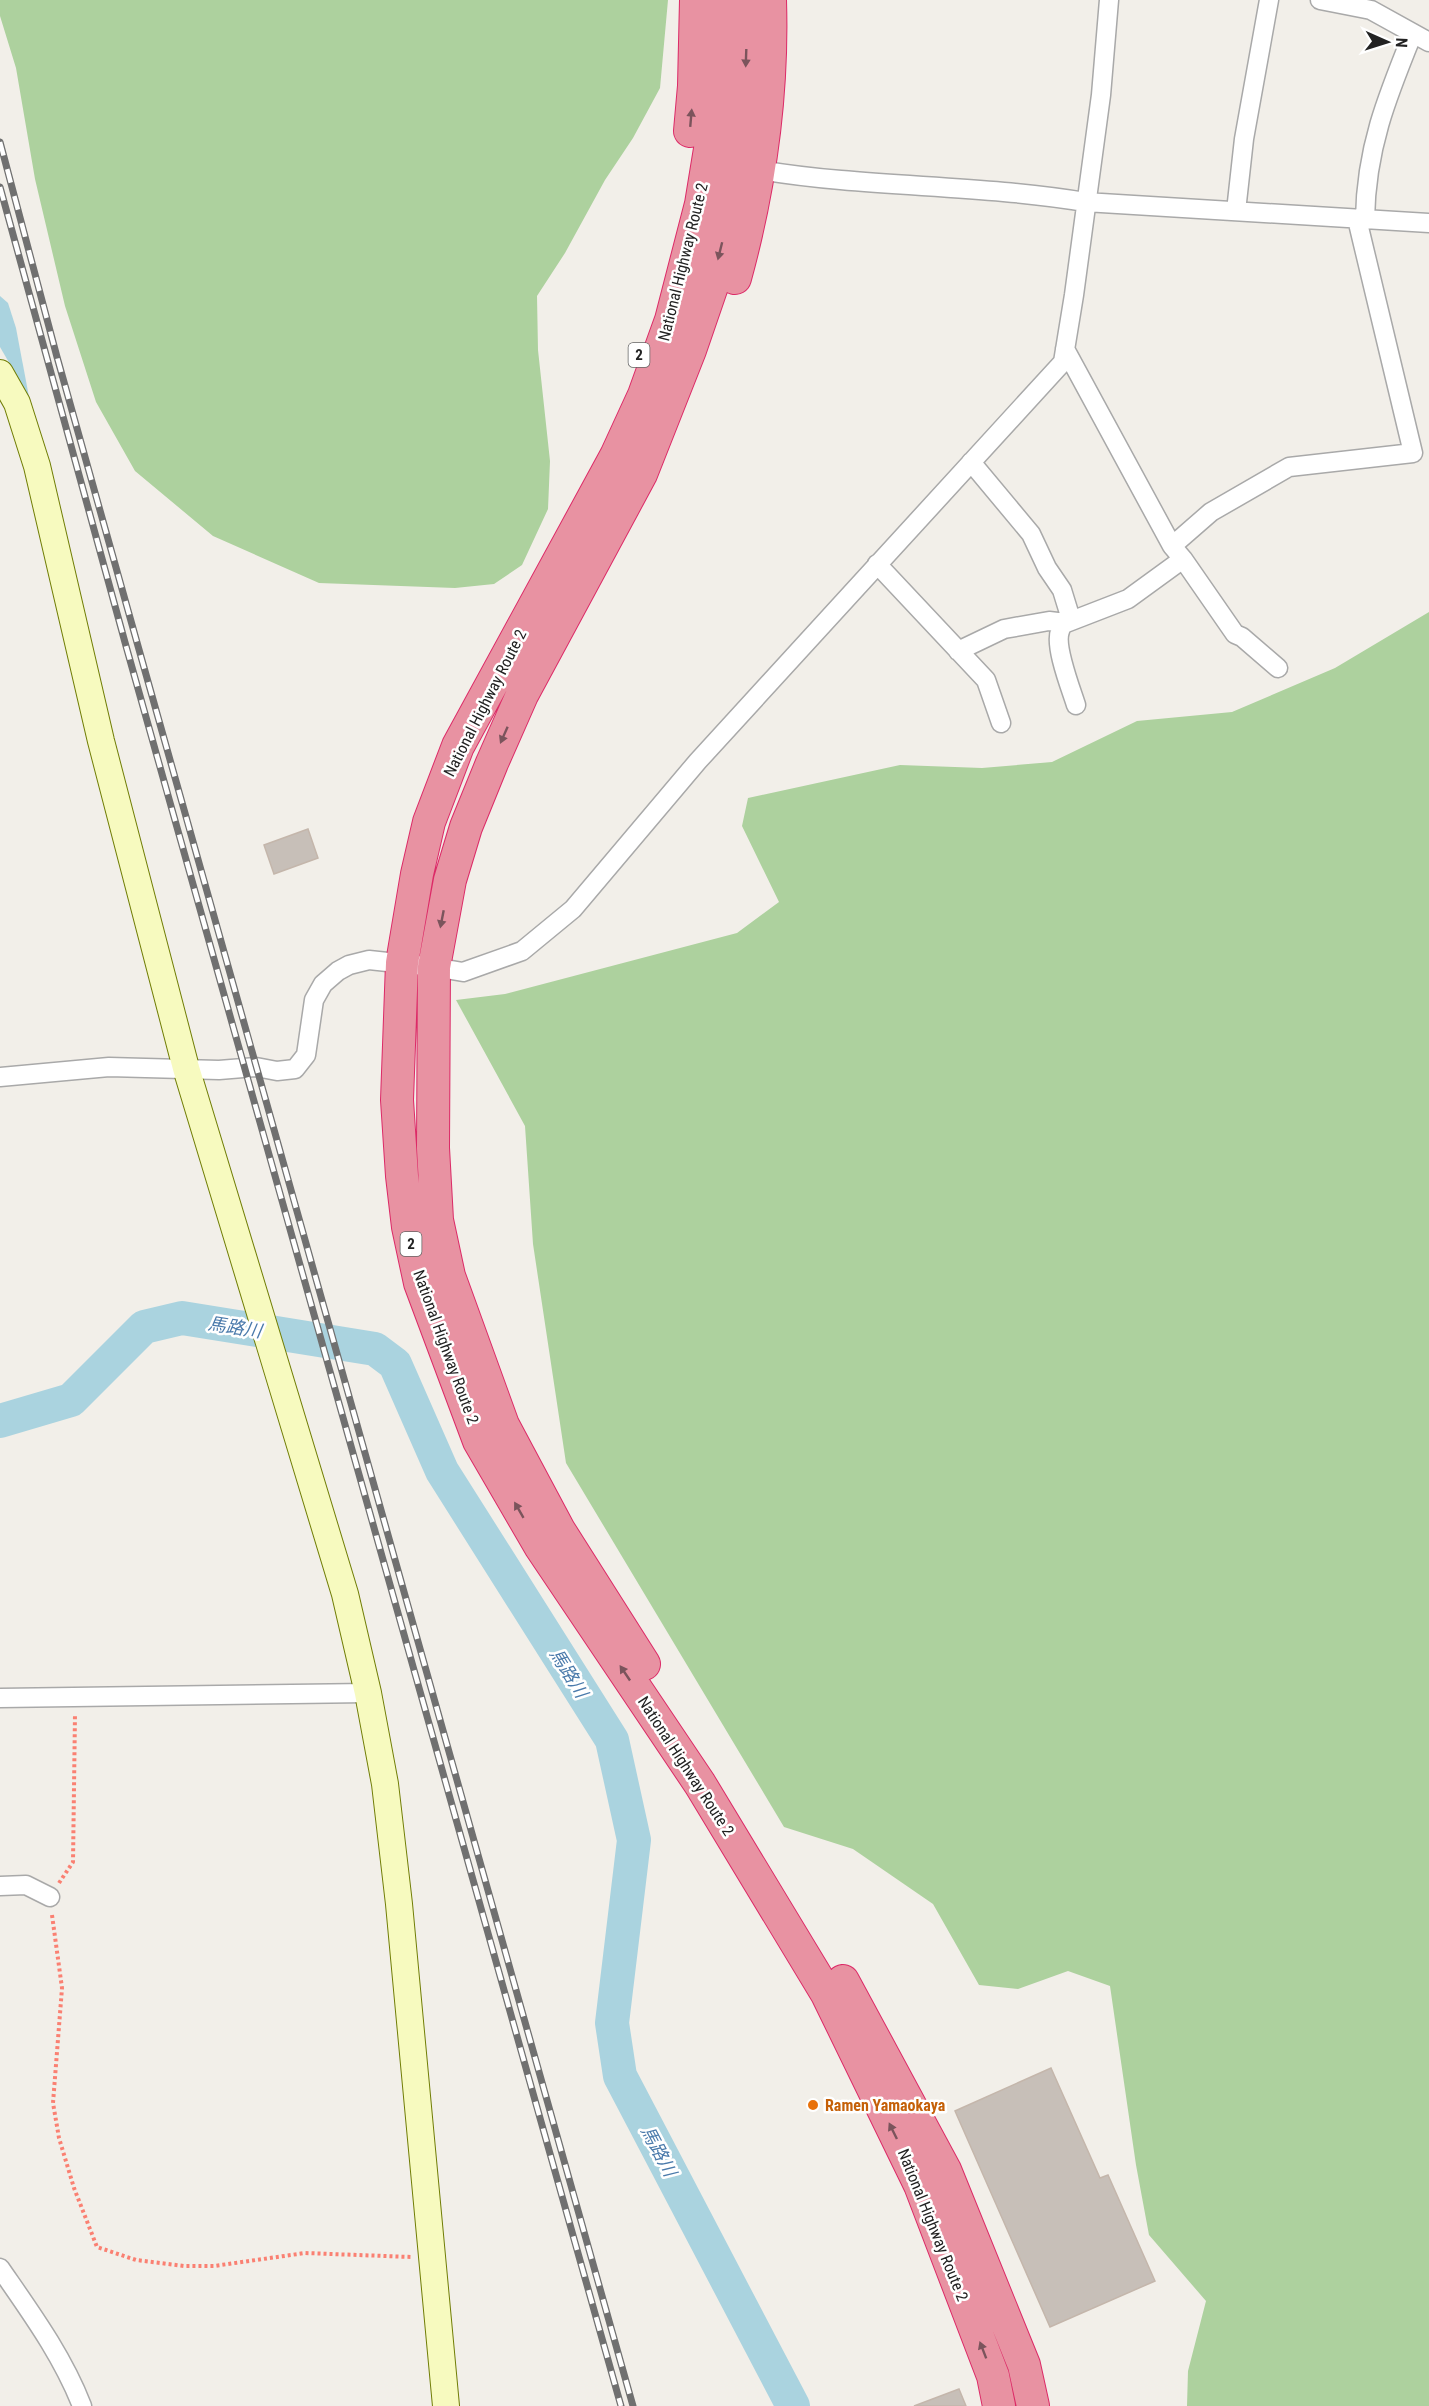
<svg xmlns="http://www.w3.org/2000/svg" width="1429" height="2406" viewBox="0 0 1429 2406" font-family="'Roboto Condensed','Noto Sans JP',sans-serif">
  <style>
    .forest { fill: #add19e }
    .water { fill: #aad3df }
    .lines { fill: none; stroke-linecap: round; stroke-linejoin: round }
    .river { stroke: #aad3df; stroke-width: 34 }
    .building { fill: #c7bfb8; stroke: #c4b6ab; stroke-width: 1.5 }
    .street-casing { stroke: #a9a9a9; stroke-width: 21 }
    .secondary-casing { stroke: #707d05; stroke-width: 28 }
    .highway-casing { stroke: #dc2a67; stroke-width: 34 }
    .path { stroke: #fa8072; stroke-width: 4; stroke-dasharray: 3 3; stroke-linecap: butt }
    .street { stroke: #fff; stroke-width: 18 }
    .secondary { stroke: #f7fabf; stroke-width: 26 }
    .highway { stroke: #e892a2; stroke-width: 32 }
    .rail-casing { stroke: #707070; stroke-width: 7 }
    .rail { stroke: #fff; stroke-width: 4.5; stroke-dasharray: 14; stroke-linecap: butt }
    .oneway { fill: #7b545c }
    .food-dot { fill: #e8710a; stroke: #fff; stroke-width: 2 }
    .labels { text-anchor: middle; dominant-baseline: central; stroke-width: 5; stroke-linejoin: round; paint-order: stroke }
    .shield { fill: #fff; stroke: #646464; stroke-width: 1.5 }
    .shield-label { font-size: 15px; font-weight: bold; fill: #222 }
    .street-label { font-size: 16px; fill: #222; stroke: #fff }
    .food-label { font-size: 16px; font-weight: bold; fill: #c56008; stroke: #fff; text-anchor: start }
    .water-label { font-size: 18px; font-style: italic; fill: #4a7aab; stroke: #fff }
  </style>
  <rect width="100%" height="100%" fill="#f2efe9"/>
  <path class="forest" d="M0,0H668L660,88L633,138L605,180L565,253L537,296L538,350L550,461L548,509L522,565L494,584L455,588L319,583L213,536L135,471L96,402L65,306L35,179L16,68L0,16Z
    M1429,612V2406H1187L1188,2371L1206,2301L1149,2235L1136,2165L1110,1986L1068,1971L1018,1989L979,1985L933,1904L853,1849L784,1827L566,1463L533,1244L525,1126L456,1000L505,994L737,933L779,902L742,826L748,798L900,765L982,768L1052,762L1137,721L1232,712L1335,668Z"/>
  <path class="water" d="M0,296L8,303L16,328L29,397L0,347Z"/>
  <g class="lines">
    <path class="river" d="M0,1421L71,1400L144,1327L182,1318L375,1349L395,1364L442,1471L612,1740L634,1840L612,2023L620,2076L793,2406"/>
  </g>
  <path class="building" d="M308,829L318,858L274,874L264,845Z
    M1051,2068L1100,2178L1108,2175L1155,2281L1050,2327L955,2111Z
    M959,2389L966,2406H914Z"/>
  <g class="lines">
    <defs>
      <path id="street" d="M1320,0L1371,10L1429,42
        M760,170C867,188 977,184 1085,202L1429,223
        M1236,211L1244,139L1269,0
        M1365,219C1366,148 1387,97 1413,33
        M1065,349L1172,546
        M971,462L1031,534L1047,568L1062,590L1070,616C1067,621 1061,626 1060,631C1054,646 1071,689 1076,705
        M1183,559L1235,634L1242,637L1278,668
        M877,564L986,680L1001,723
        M958,651L1004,629L1049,621L1066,623L1128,599L1183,559L1172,546L1211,512L1289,467L1413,453L1357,219
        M0,1077L109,1067L219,1070L256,1067L277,1071L295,1069L306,1055L314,1000L323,984L338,971L349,965L369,960L434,967L463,972L522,951L573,909L698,761L1063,362L1074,295L1101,95L1109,0
        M0,1698L368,1693
        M0,1886L26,1885L50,1897
        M0,2268C31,2313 62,2355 82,2406"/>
      <path id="secondary" d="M0,373L17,403L37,466L101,741L186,1068L345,1594L368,1693L385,1784L399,1904L446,2406"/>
      <path id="highway" d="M719,0L716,86L710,149L701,204L671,320L644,395L616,456L458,746L429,822L417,874L402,963L397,1100L402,1176L408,1227L420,1283L479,1441L540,1546L700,1784L827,1994L920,2185L993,2376L999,2406
        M690,131L694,86L696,0
        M735,278C760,187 773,94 770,0
        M644,1664L559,1530L503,1425L449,1276L437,1220L433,1148L434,967L450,880L466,827L492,763L522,695L641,474L690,350L712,286L729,216L740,149L745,88L747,0
        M843,1981L945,2170L1024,2365L1033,2406"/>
    </defs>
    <use href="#street" class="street-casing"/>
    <use href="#secondary" class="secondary-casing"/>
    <use href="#highway" class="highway-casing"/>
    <path class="path" d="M59,1883L73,1862L75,1714
      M52,1915L62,1988L53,2103L59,2138L74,2188L97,2247L136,2260L184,2266H214L305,2253L411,2257"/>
    <use href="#street" class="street"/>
    <use href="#secondary" class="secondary"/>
    <use href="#highway" class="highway"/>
    <defs>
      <path id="rail" d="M0,142L57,357L138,646L633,2406
        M0,187L126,646L621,2406"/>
    </defs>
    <use href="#rail" class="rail-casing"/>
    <use href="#rail" class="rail"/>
  </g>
  <defs><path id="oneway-solid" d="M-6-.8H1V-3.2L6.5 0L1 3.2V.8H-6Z" transform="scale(1.5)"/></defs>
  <g class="oneway">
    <use href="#oneway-solid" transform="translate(746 58) rotate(92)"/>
    <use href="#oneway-solid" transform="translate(691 118) rotate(-85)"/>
    <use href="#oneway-solid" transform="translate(720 251) rotate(104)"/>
    <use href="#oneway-solid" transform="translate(504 735) rotate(114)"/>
    <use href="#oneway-solid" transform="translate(442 919) rotate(101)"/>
    <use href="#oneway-solid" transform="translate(519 1510) rotate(-120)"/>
    <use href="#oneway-solid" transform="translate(625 1673) rotate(-124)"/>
    <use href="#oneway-solid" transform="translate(893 2131) rotate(-116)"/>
    <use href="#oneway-solid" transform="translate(983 2350) rotate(-111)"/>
  </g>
  <circle class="food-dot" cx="813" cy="2105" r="6"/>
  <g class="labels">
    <g class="shield">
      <rect x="628.5" y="343" width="21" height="24" rx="4.5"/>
      <rect x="400.5" y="1232" width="21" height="24" rx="4.5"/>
    </g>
    <g class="shield-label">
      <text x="639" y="355">2</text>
      <text x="411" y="1244">2</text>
    </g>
    <g class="street-label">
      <text transform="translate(683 262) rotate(-76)">National Highway Route 2</text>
      <text transform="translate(485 703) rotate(-63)">National Highway Route 2</text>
      <text transform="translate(446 1347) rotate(70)">National Highway Route 2</text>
      <text transform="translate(686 1766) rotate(57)">National Highway Route 2</text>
      <text transform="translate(933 2225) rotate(68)">National Highway Route 2</text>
    </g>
    <g class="food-label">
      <text x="825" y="2105">Ramen Yamaokaya</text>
    </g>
    <g class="water-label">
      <text transform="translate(235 1327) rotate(9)">馬路川</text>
      <text transform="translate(569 1673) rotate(58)">馬路川</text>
      <text transform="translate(659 2151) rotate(62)">馬路川</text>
    </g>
  </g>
  <g transform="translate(1387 42) rotate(93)" stroke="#ffffff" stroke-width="4.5" paint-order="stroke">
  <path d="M0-4.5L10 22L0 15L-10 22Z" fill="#222222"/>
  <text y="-9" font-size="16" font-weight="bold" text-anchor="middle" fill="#222222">N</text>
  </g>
</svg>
